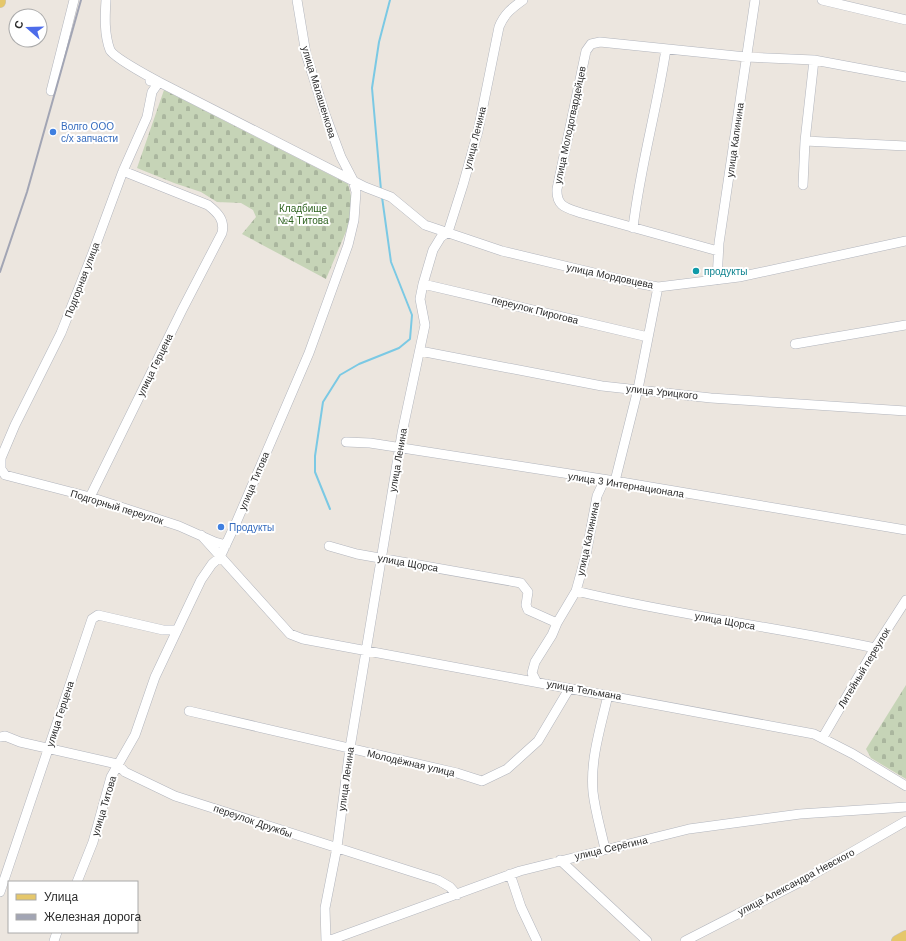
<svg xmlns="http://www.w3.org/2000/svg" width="906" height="941" viewBox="0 0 906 941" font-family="Helvetica,sans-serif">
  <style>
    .cemetery { fill: url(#cemetery-stones) }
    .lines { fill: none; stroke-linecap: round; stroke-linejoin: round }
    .stream { stroke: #7bc9e4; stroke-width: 2 }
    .minor-casing { stroke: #b2b5bd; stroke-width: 10 }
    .major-casing { stroke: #c4c4c4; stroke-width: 12 }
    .minor { stroke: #fff; stroke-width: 9 }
    .major { stroke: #e5c76b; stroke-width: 11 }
    .rail { stroke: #a2a5b4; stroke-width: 2 }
    .shop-dot { fill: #3f7fe0; stroke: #fff; stroke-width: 1.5 }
    .culture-dot { fill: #0f9aa8; stroke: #fff; stroke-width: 1.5 }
    .labels { text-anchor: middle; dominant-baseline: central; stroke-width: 4; stroke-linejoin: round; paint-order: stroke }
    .street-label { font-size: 10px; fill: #2b2b2b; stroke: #fff }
    .shop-label { font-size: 10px; fill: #366cbe; stroke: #fff; text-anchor: start }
    .park-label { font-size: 10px; fill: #2f6321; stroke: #fff }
    .culture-label { font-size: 10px; fill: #0d838f; stroke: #fff; text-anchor: start }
  </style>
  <defs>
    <pattern id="cemetery-stones" width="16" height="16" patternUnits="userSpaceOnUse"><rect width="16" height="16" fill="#c6d4b7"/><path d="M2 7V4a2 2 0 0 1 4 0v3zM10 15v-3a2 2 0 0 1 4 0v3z" fill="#aab69e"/></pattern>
  </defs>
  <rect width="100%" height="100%" fill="#ece6df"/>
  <path class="cemetery" d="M164,90L348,184L352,200L350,222L326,279L242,234L256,217L253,210L241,203L217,202L201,192L174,183L137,168Z
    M906,685V779L871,758L866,749Z"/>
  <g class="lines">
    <path class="stream" d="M381,190L372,88L379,42L390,0
      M330,509L315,472V456L323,402L340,375L359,364L399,348L410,339L412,315L391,262L382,197"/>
    <defs>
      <path id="minor" d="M106,0C105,16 104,34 110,50C114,58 150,77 159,82L152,92L147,117L123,171L92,255L61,333L15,425L1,458V469L5,475L90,497L179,526L215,542L226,545
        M822,0L906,20
        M150,81L159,82L365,187L391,197L425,225L502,251L636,283L658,287L739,277L906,241
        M51,91L74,0
        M805,141L906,146
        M803,185L805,141L814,60
        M633,228C640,167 657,109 666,49
        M718,251L581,213C567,208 556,207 557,189L586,51L591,44L600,42L746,57L814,60L906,77
        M717,280L719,243L755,0
        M423,284L648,337
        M795,344L906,325
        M420,351L602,386L711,398L906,411
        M346,442L370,443L615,481L906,530
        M615,481L638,389L658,287
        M90,497L182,310L222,233C225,220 218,213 208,205L123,171
        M201,535L290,634L303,639L814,734L853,754L906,786
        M329,546L357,554L521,583L528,592L526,605L528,610L557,623
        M576,591C675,615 776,627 875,648
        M536,681L532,673L535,662L552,635L557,623L576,591L586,555L597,496L604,481
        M189,711L457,773L482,781L507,769L538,741L569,689
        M0,737L5,736L20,742L117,764L125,772L175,796L438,880L450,887L457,895
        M823,737L875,648L906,600
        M605,849C601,830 595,811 593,792C590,759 601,726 608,695
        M560,860L647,941
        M510,874L521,907L537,941
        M77,882L93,842L111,777L135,735L155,677L190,603L201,580L212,564L220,557L236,523L309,353L348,245L354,220L356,192L353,180L341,157L325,114L306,54L297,0
        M0,892L92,619L98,615L163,630H177
        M54,941L57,932
        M326,941L325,908L337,847L350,748L402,433L425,325L420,299L423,284L433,250L441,237L448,232L463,185L478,131L499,27C504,14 512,8 523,0
        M328,941L520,871L689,829L800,814L906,807
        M685,941L800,882L906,821"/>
      <path id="major" d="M0,2V0
        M897,941L906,936"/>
    </defs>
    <use href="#minor" class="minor-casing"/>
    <use href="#major" class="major-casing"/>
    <use href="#minor" class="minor"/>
    <use href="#major" class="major"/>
    <path class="rail" d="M0,272L27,192L81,0"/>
  </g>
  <g class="shop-dot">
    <circle cx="53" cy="132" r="4"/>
    <circle cx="221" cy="527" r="4"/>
  </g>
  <circle class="culture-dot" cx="696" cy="271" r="4"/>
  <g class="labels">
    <g class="street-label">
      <text transform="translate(319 92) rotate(73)">улица Малашенкова</text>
      <text transform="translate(570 125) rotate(-78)">улица Молодогвардейцев</text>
      <text transform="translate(475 138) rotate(-76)">улица Ленина</text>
      <text transform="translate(735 140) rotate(-82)">улица Калинина</text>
      <text transform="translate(610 276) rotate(12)">улица Мордовцева</text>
      <text transform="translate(82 280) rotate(-69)">Подгорная улица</text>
      <text transform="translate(535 310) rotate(14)">переулок Пирогова</text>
      <text transform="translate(155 365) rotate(-64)">улица Герцена</text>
      <text transform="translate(662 392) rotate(6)">улица Урицкого</text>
      <text transform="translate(398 460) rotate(-80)">улица Ленина</text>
      <text transform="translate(254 481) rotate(-67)">улица Титова</text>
      <text transform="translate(626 485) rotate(9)">улица 3 Интернационала</text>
      <text transform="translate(117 507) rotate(17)">Подгорный переулок</text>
      <text transform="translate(588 539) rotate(-78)">улица Калинина</text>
      <text transform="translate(408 563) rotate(10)">улица Щорса</text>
      <text transform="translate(725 621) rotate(10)">улица Щорса</text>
      <text transform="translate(864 668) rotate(-59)">Литейный переулок</text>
      <text transform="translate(584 690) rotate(10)">улица Тельмана</text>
      <text transform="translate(60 714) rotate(-72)">улица Герцена</text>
      <text transform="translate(411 763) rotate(13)">Молодёжная улица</text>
      <text transform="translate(346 779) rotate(-82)">улица Ленина</text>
      <text transform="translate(104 806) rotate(-73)">улица Титова</text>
      <text transform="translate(253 821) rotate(19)">переулок Дружбы</text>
      <text transform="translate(611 848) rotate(-13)">улица Серёгина</text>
      <text transform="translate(796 882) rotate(-28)">улица Александра Невского</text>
    </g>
    <g class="shop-label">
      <text x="61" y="126">Волго ООО<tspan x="61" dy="12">с/х запчасти</tspan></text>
      <text x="229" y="527">Продукты</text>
    </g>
    <g class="park-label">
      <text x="303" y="208">Кладбище<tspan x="303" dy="12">№4 Титова</tspan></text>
    </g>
    <g class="culture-label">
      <text x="704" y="271">продукты</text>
    </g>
  </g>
  <rect x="8" y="881" width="130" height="52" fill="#ffffff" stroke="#aaaaaa"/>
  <rect x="16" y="894" width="20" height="6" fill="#e5c76b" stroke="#aaaaaa"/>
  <text x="44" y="901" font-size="12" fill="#2b2b2b">Улица</text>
  <rect x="16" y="914" width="20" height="6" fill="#a2a5b4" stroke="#aaaaaa"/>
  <text x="44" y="921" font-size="12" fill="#2b2b2b">Железная дорога</text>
  <g transform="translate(28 28) rotate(290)"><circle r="19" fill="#ffffff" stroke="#aaaaaa"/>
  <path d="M0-3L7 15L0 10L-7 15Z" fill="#4d6cea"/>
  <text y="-6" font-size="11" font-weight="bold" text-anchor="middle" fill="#2b2b2b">С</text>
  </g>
</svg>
